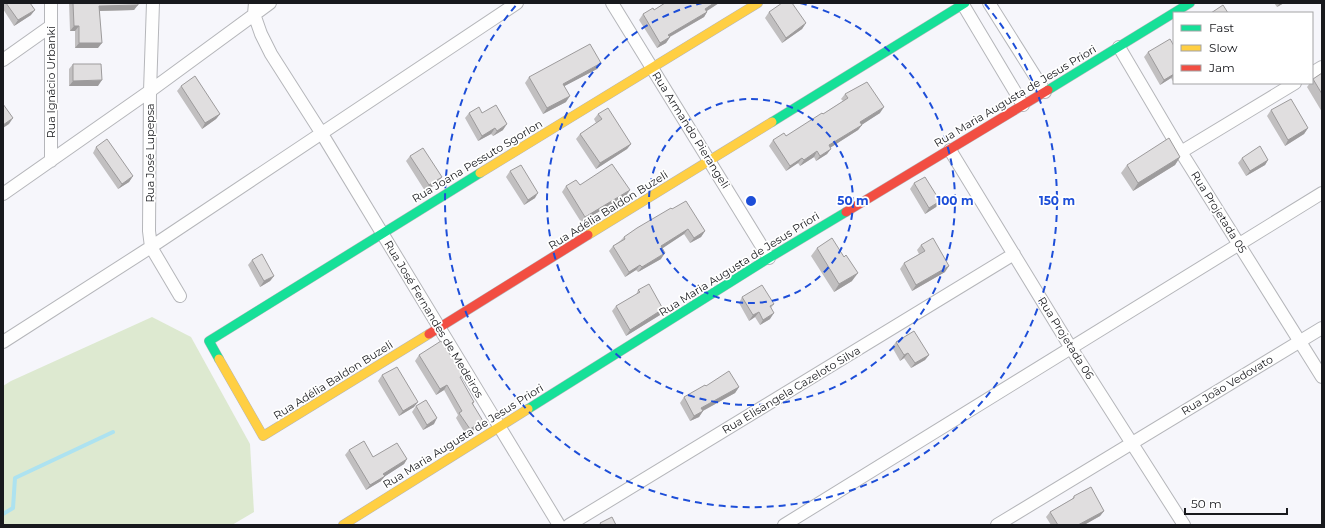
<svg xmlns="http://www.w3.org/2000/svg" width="1325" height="528" viewBox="0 0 1325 528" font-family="Montserrat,sans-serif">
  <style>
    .green { fill: #dde9d0 }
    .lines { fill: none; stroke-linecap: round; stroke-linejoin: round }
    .stream { stroke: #ade2f0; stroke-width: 4 }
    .street-casing { stroke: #b5b6ba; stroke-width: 14 }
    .fast-casing { stroke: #b5b6ba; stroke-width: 10 }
    .slow-casing { stroke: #b5b6ba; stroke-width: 10 }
    .jam-casing { stroke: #b5b6ba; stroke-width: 10 }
    .street { stroke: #fefefe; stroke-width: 12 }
    .fast { stroke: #16e098; stroke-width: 9 }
    .slow { stroke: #ffcf43; stroke-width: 9 }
    .jam { stroke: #f24e42; stroke-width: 9 }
    .wall { fill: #c1bfc0 }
    .shaded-wall { fill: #9d9b9c }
    .building { fill: #e0dedf; stroke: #9d9b9c }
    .ring { fill: none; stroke: #1d4ed8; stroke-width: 2; stroke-dasharray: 7 5 }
    .labels { text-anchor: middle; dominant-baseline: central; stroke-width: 3.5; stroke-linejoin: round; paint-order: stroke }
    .street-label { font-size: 11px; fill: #18191d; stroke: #fff }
    .centre { fill: #1d4ed8; stroke: #fff; stroke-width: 2 }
    .ring-label { font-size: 12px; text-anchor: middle; font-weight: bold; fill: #1d4ed8; stroke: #fff; stroke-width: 3.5; stroke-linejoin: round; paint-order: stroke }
  </style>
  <rect width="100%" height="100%" fill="#f6f6fb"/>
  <path class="green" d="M152,317L191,337L250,444L254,512L232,525H3V386L11,381Z"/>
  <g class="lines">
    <path class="stream" d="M3,514L13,508L15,478L113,432"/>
    <defs>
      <path id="street" d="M153,3L150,91L149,231L151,247L180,296
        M255,3L254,14L261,34L271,54L322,134L559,525
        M612,3L769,258
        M962,3L1023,105
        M989,3L1045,92
        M1119,47L1181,152L1322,377
        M3,60L51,26
        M1312,73L1322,67
        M950,150L1071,348L1184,525
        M1181,152L1295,83
        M51,161V3
        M3,194L150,91L270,3
        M3,342L151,247L517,3
        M569,525L1014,254
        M784,525L1322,193
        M997,525L1322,328"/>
      <path id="fast" d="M1048,90L1190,3
        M772,122L965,3
        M219,359L209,341L480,173
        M528,409L769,258L846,212"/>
      <path id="slow" d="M480,173L758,3
        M588,235L772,122
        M219,359L263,436L429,334
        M343,525L528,409"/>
      <path id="jam" d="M846,212L1048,90
        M429,334L588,235"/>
    </defs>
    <use href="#street" class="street-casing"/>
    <use href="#fast" class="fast-casing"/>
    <use href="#slow" class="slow-casing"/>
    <use href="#jam" class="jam-casing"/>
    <use href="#street" class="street"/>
    <use href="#fast" class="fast"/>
    <use href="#slow" class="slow"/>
    <use href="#jam" class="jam"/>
  </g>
  <path class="wall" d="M3,3H30L31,15L14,26L3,9Z
    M69,3H138L134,10L100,11L98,48H75V31H70Z
    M665,3H719L707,11V12L704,17L670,37L666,43L657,48L639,20L643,14L654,10Z
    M1274,3H1284L1277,7Z
    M769,12L806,23L802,29L782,43L765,18Z
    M1174,46V83L1171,78L1160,85L1144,57L1148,52Z
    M73,64L98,86H69V69Z
    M597,69L564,86L566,102L543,114L525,83L529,77Z
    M1322,73V112L1307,87L1310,83H1312V80L1313,79Z
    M181,86L220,114L216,119L202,129L177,91Z
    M845,94L880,113L862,124V125L858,130L830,148L827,154L816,161L814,157L800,166L798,163L786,171L769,146L773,140L786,136L823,114L843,101L841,99Z
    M1271,110L1308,128L1304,134L1285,146L1267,116Z
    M469,113H482L503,130L493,136L491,134L478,141L465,118Z
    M598,114L631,144L627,149L596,169L576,139L580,134L596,123L594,119Z
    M96,147L133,176L129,182L118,189L93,153Z
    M410,156L438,183L425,191L406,161Z
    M1180,157L1175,165L1133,191L1121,173L1127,165Z
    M1242,158L1268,160L1265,165L1246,176L1238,163Z
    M510,171L535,198L524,205L506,177Z
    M914,183L940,201L936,207L925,214L910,189Z
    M580,185L626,196L581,222L562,192L566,186Z
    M672,209L705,231L701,237L690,243L684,234L662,248L661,259L638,272L636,270L625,277L609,251L613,246L620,241L624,237Z
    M921,245L945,272L912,291L900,269L904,263L919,254L917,250Z
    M817,248L844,257L852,281L834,292L811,256Z
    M252,260L274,276L270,281L260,287L248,265Z
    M638,290L663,309L660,315L626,336L612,311L616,306L636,295Z
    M742,297L774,304L771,308L770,319L760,325L755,317L749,321L739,303Z
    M896,342L929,355L925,360L911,368L904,358L900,361L892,347Z
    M419,355L461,379L474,402L473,404L479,427L466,435L456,418L458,415L444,390L436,395L415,361Z
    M382,375L414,407L399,416L378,381Z
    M706,386L739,387L735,393L703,411L699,417L690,421L680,403L684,397Z
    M416,406L434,424L423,430L412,412Z
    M349,450L373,457L407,459L404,464L385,476L381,481L366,490L345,455Z
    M1074,496L1104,511L1100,516L1084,525H1051L1046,517L1050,512L1072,499Z"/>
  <path class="shaded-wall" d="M714,3H719L702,14L705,9Z
    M1280,3H1284L1277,7Z
    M138,5L134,10L95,11L99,6Z
    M35,10L31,15L14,26L18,20Z
    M707,12L704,17L664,40L668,35Z
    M806,23L802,29L782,43L786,38Z
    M74,26H79L75,31H70Z
    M670,37L666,43L657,48L660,43Z
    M79,43H102L98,48H75Z
    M601,63L597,69L559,89L563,84Z
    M1174,74V75L1171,78L1160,85L1164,80Z
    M102,80L98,86H69L73,81Z
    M570,96L566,102L543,114L547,108Z
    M884,107L880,113L857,128L860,122Z
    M220,114L216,119L202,129L205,123Z
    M13,118L9,124L3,128V125Z
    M507,124L503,130L493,136L497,131Z
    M862,125L858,130L825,151L829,145Z
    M495,128L491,134L478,141L482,136Z
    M1308,128L1304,134L1285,146L1288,140Z
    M631,144L627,149L596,169L600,163Z
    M831,149L827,154L816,161L820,156Z
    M817,151L814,157L800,166L804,160Z
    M1180,157L1175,165L1133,191L1138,183Z
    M802,158L798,163L786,171L790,166Z
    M1268,160L1265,165L1246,176L1250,171Z
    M133,176L129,182L118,189L122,184Z
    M442,177L438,183L425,191L429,185Z
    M630,190L626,196L581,222L585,217Z
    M538,193L535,198L524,205L528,200Z
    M940,201L936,207L925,214L929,208Z
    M688,229L684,234L657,252L661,246Z
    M705,231L701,237L690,243L694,238Z
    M665,253L661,259L638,272L642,267Z
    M640,265L636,270L625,277L629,272Z
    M949,266L945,272L912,291L916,285Z
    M858,273L852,281L834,292L839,284Z
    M274,276L270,281L260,287L264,281Z
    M663,309L660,315L626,336L630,330Z
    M759,312L755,317L749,321L753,315Z
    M774,313L770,319L760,325L763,320Z
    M908,353L904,358L900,361L904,355Z
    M929,355L925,360L911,368L915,363Z
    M447,385L444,390L436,395L440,389Z
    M739,387L735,393L697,414L701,408Z
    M418,402L414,407L399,416L403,411Z
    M703,411L699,417L690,421L694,416Z
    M437,418L434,424L423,430L427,425Z
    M483,421L479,427L466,435L470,429Z
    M407,459L404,464L384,477L385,476L381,481L366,490L370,485L383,474Z
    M1104,511L1100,516L1084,525H1078Z"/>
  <path class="building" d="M6,3H30L35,10L18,20Z
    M73,3H138V5L99,6L102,43H79V26H74Z
    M665,3H714L705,9L707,12L668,35L670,37L660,43L643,14L653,8L654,10Z
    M782,3H792L806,23L786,38L769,12Z
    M1223,5L1228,13H1211Z
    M1170,39L1174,46V74L1164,80L1148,52Z
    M590,44L601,63L563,84L570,96L547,108L529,77Z
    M73,64H101L102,80L73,81Z
    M1322,73V94L1313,79Z
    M195,76L220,114L205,123L181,86Z
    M867,82L884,107L860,122L862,125L829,145L831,149L820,156L817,151L804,160L802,158L790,166L773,140L784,133L786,136L822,113L823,114L848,98L845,94Z
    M1291,99L1308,128L1288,140L1271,110Z
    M3,104L13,118L3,125Z
    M496,105L507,124L497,131L495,128L482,136L469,113L479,107L482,113Z
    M608,108L631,144L600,163L580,134L602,119L598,114Z
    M1169,138L1180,157L1138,183L1127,165Z
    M107,139L133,176L122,184L96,147Z
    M1260,146L1268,160L1250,171L1242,158Z
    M423,148L442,177L429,185L410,156Z
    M612,164L630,190L585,217L566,186L576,180L580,185Z
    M521,165L538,193L528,200L510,171Z
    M925,177L940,201L929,208L914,183Z
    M686,201L705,231L694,238L688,229L661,246L665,253L642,267L640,265L629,272L613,246L625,239L624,237L637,228L671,208L672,209Z
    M832,238L844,257L846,255L858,273L839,284L817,248Z
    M933,238L949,266L916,285L904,263L925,251L921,245Z
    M262,254L274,276L264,281L252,260Z
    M649,284L663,309L630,330L616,306L640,292L638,290Z
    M762,285L774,304L770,306L774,313L763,320L759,312L753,315L742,297Z
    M914,331L929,355L915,363L908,353L904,355L896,342Z
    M441,341L464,375L460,377L474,402L472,403L483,421L470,429L459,413L462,411L447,385L440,389L419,355Z
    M397,367L418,402L403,411L382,375Z
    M729,371L739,387L701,408L703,411L694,416L684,397L705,385L706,386Z
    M426,400L437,418L427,425L416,406Z
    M364,441L373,457L397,443L407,459L383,474L385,476L370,485L349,450Z
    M1091,487L1104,511L1078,525H1058L1050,512L1074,498V496Z
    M612,517L616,525H601L600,523Z"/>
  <g class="ring">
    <circle cx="751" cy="201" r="102"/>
    <path d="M800 3A204 204 0 1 1 702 3"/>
    <path d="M985 4A306 306 0 1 1 517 4"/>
  </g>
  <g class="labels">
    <g class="street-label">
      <text transform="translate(51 82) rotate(-90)">Rua Ignácio Urbanki</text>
      <text transform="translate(1015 96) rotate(-31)">Rua Maria Augusta de Jesus Priori</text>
      <text transform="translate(691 130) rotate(58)">Rua Armando Pierangeli</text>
      <text transform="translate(150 153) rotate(-90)">Rua José Lupepsa</text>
      <text transform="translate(477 161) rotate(-31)">Rua Joana Pessuto Sgorlon</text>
      <text transform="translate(608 210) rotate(-32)">Rua Adélia Baldon Buzeli</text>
      <text transform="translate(1219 212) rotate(58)">Rua Projetada 05</text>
      <text transform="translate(739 264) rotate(-32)">Rua Maria Augusta de Jesus Priori</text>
      <text transform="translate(434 319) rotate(59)">Rua José Fernandes de Medeiros</text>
      <text transform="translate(1066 338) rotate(58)">Rua Projetada 06</text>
      <text transform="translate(333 380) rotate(-32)">Rua Adélia Baldon Buzeli</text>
      <text transform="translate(1227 385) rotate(-31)">Rua João Vedovato</text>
      <text transform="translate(791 390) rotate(-31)">Rua Elisangela Cazeloto Silva</text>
      <text transform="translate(463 436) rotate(-32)">Rua Maria Augusta de Jesus Priori</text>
    </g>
  </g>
  <circle cx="751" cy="201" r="6" class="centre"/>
  <g class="ring-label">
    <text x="853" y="205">50 m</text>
    <text x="955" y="205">100 m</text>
    <text x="1057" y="205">150 m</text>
  </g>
  <rect width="1325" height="528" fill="none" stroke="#18191d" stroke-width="8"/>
  <rect x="1173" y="12" width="140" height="72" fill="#ffffff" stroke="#a3a3a5"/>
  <rect x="1181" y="25" width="20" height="6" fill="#16e098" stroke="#a3a3a5"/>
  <text x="1209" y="32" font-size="12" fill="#18191d">Fast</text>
  <rect x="1181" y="45" width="20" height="6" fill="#ffcf43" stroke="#a3a3a5"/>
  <text x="1209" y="52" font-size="12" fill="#18191d">Slow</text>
  <rect x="1181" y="65" width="20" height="6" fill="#f24e42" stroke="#a3a3a5"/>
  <text x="1209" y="72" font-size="12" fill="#18191d">Jam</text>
  <path d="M1185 508v6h102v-6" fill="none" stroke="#18191d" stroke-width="2"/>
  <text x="1191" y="508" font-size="12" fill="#18191d" stroke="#ffffff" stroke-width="3" paint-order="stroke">50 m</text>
</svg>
